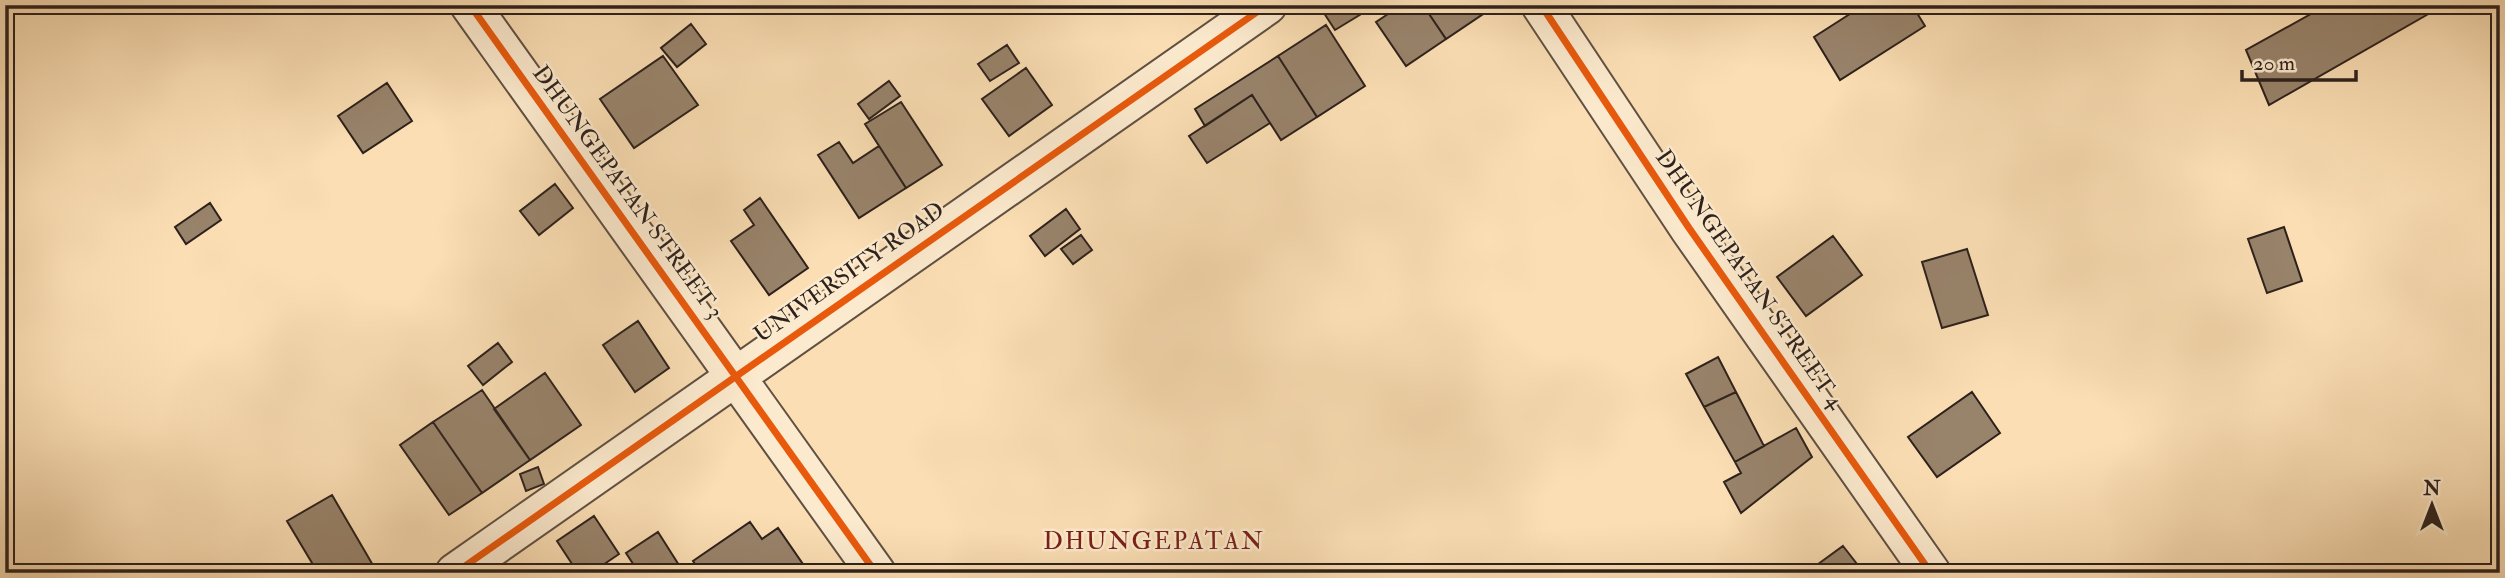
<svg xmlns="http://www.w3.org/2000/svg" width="2505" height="578" viewBox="0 0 2505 578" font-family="'IM FELL Double Pica',serif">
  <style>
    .building { fill: #98836b; stroke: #2d211c; stroke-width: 2 }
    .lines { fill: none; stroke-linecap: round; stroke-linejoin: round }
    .street-casing { stroke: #605042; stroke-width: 42 }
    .street { stroke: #fceace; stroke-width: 38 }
    .cycleway-casing { stroke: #fceace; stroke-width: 11 }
    .cycleway { stroke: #e8590c; stroke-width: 7 }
    .labels { text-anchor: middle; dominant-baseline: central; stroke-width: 5; stroke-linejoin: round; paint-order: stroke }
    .street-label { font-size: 23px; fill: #2d211c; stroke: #fceace }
    .neighbourhood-label { font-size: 24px; letter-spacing: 2px; fill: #7a1f14; stroke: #fceace }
  </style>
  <rect width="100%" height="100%" fill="#fbdeb4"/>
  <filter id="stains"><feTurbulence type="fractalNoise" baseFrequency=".00286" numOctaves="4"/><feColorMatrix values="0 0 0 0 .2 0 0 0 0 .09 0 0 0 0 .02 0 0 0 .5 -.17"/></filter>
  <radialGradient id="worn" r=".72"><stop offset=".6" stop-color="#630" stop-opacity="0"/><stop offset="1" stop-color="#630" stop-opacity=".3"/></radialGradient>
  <path class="building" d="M1330,5H1370L1371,8L1335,30L1322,10Z
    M1391,5H1423L1446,39L1406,66L1376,22L1394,10Z
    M1423,5H1494L1495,6L1446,39Z
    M1864,5H1912L1925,26L1840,80L1814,37Z
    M2327,5H2444L2269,105L2246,50Z
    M691,24L706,44L677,67L661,48Z
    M1326,25L1365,86L1317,117L1278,56Z
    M1007,45L1019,63L990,81L978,64Z
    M663,56L698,105L634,148L600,99Z
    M1278,56L1317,117L1281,140L1252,95L1205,126L1195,109Z
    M1026,68L1052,105L1009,136L982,99Z
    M889,81L900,96L869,119L858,104Z
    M387,83L412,121L363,153L338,116Z
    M1252,95L1270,123L1207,163L1189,136Z
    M901,102L942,165L906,188L865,124Z
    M839,142L853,163L879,146L906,188L859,218L818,155Z
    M555,184L573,208L539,235L520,211Z
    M760,198L808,268L769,295L731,241L754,225L744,210Z
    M210,203L221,220L186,244L175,227Z
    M1066,209L1080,229L1045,256L1030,236Z
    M2284,227L2302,281L2267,293L2248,239Z
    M1081,235L1092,250L1073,264L1061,249Z
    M1833,236L1862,275L1806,316L1777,277Z
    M1967,249L1988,315L1942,328L1922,262Z
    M638,321L669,368L635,392L603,345Z
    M498,343L512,362L483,385L468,366Z
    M1718,357L1736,392L1704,407L1686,374Z
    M545,373L581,425L530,460L494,409Z
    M482,390L530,460L482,493L433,422Z
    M1736,392L1764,446L1735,462L1704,407Z
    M1972,392L2000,433L1937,477L1908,437Z
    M433,422L482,493L449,515L400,445Z
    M1796,428L1812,457L1741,513L1724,482L1741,473L1735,462Z
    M538,467L544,484L526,491L520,474Z
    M332,495L374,567L364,573H318L287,521Z
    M594,516L619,554L591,573H578L557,541Z
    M750,522L762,539L778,528L807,570L804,573H701L693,561Z
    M658,532L684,573H639L626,553Z
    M1843,546L1864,573H1812L1810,570Z"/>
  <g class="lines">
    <defs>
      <path id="street" d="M470,5L876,573
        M1541,5L1689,228L1931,573
        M455,573L1267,5"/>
    </defs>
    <use href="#street" class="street-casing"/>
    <use href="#street" class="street"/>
    <defs>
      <path id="cycleway" d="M470,5L876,573
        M1541,5L1689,228L1931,573
        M455,573L1267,5"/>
    </defs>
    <use href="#cycleway" class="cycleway-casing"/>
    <use href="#cycleway" class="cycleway"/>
  </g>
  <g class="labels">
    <g class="street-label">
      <text transform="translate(628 192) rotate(54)">DHUNGEPATAN STREET 3</text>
      <text transform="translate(849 272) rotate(-35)">UNIVERSITY ROAD</text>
      <text transform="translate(1750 279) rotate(55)">DHUNGEPATAN STREET 4</text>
    </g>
    <g class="neighbourhood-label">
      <text x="1154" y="541">DHUNGEPATAN</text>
    </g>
  </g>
  <rect width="2505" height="578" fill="none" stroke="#fbdeb4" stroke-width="28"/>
  <rect x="7" y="7" width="2491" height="564" fill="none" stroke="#2d211c" stroke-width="3.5"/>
  <rect x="14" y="14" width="2477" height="550" fill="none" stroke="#2d211c" stroke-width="2"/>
  <g transform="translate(2432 505)" stroke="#fceace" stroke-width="5" paint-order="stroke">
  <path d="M0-5L12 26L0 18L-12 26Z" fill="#2d211c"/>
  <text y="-10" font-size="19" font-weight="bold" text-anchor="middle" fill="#2d211c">N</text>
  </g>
  <path d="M2242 70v10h114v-10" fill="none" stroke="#2d211c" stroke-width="3.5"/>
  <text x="2253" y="70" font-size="21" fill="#2d211c" stroke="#fceace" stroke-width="5" paint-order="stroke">20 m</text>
  <rect width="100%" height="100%" filter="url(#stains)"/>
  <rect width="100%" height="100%" fill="url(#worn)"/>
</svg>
